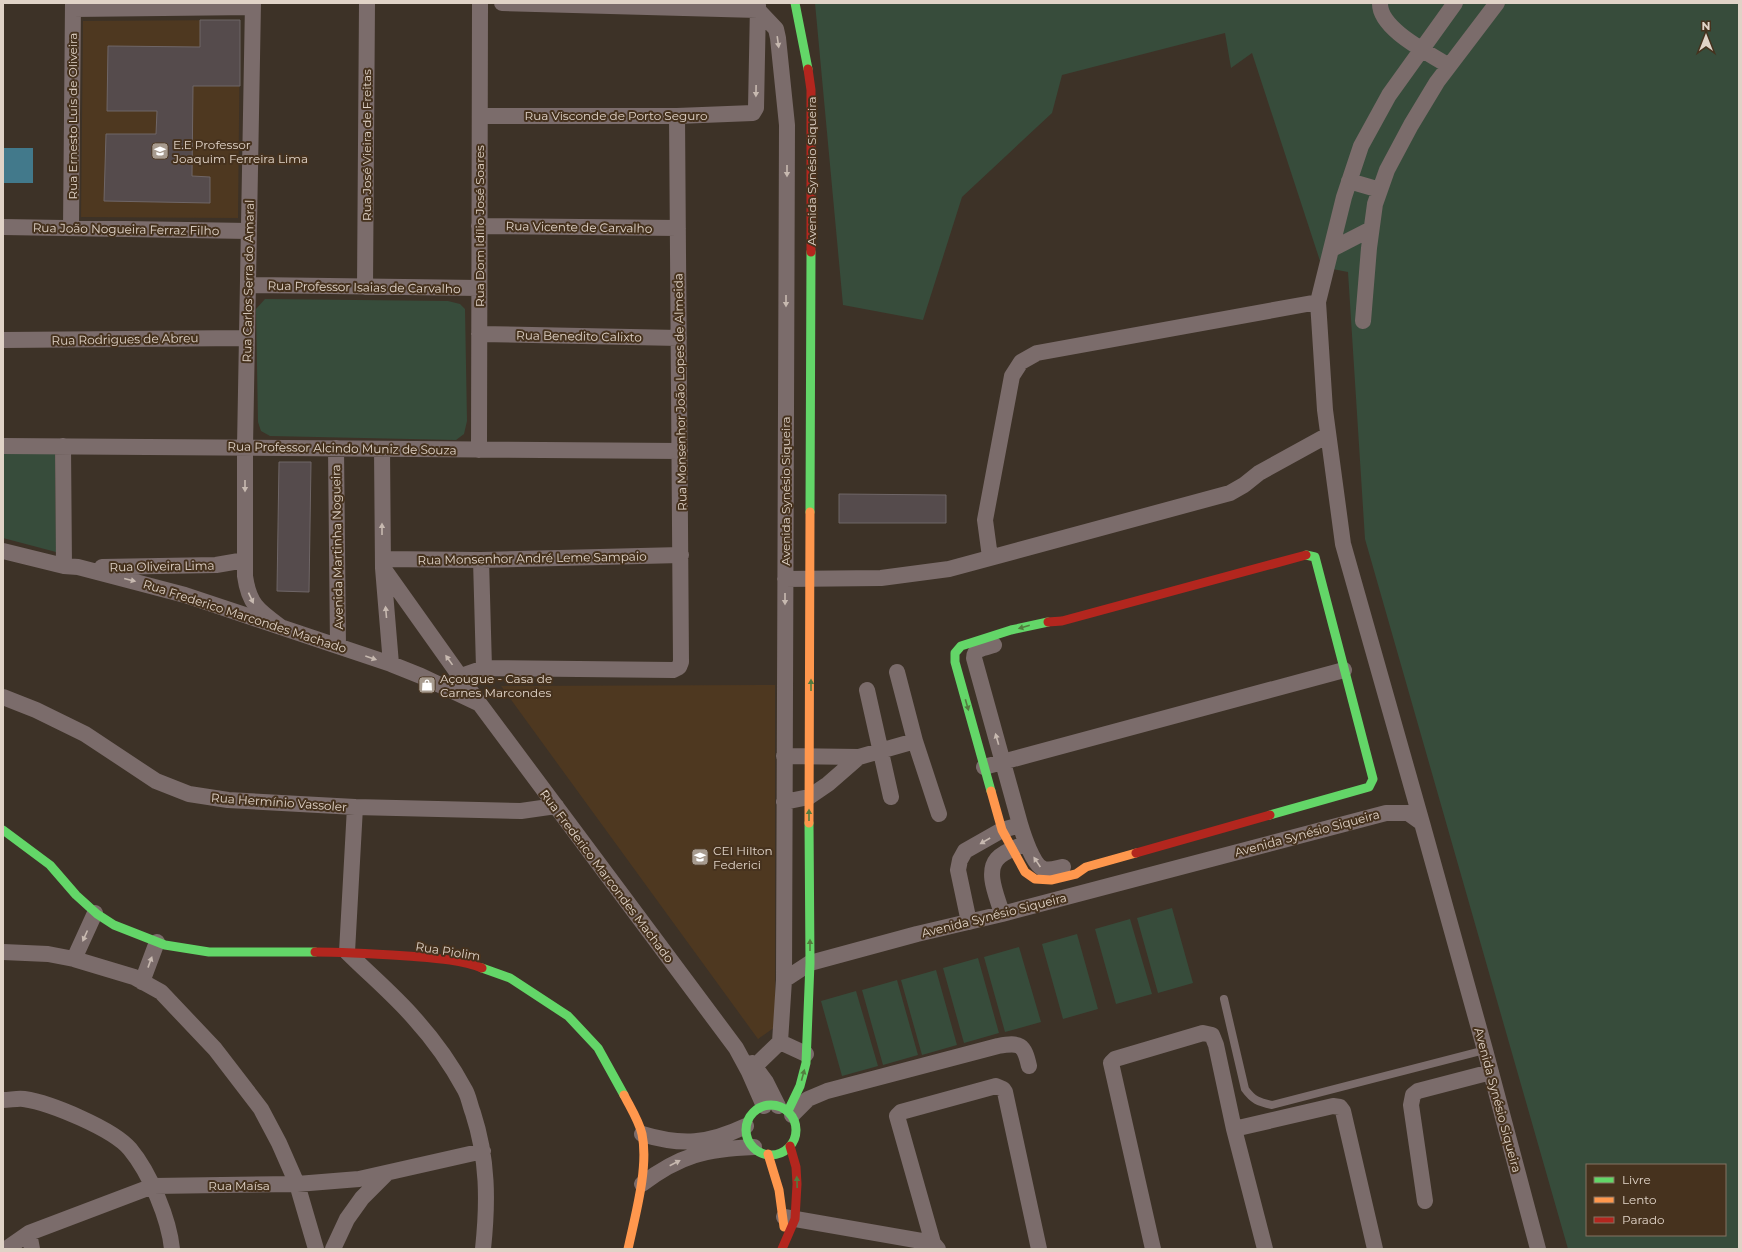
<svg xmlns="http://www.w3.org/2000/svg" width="1742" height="1252" viewBox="0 0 1742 1252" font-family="Montserrat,sans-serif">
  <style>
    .built { fill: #4e3820 }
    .green { fill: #374c3b; fill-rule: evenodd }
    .water { fill: #42798b }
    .building { fill: #554b4c; stroke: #6f6667 }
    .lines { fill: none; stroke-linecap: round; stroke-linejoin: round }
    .lane { stroke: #7b6c6b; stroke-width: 8 }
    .street { stroke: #7b6c6b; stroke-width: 16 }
    .fast { stroke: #63d668; stroke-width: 9 }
    .slow { stroke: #ff974d; stroke-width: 9 }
    .jam { stroke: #b3261e; stroke-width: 9 }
    .oneway { fill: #c7b9b0 }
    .oneway2 { fill: #537c3f }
    .labels { text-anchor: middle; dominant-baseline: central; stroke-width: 4; stroke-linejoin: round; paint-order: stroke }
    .street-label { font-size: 12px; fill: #e0d3c7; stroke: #46321e }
    .poi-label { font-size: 12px; fill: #e0d3c7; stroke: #46321e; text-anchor: start }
  </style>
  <rect width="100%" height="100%" fill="#3d3227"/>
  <path class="built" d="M240,20L238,218L81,217L83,21Z
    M775,685V1027L758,1039L501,686Z"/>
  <path class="green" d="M815,3H1739V1249H1568L1365,539L1348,272L1322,267L1252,53L1231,68L1225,33L1062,75L1052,113L962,197L923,320L843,305ZM1587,1165H1725V1235H1587Z
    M265,299L448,301L460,304L465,309L467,421L464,434L456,440L270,436L261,431L258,422L256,309Z
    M3,451H55L56,552L3,538Z
    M1172,908L1193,983L1158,993L1137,918Z
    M1130,919L1152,994L1116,1004L1095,929Z
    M1077,934L1098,1009L1063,1019L1042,944Z
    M1019,947L1041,1022L1005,1032L984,957Z
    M978,958L999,1033L964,1043L943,968Z
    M936,970L957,1045L922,1055L901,980Z
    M897,980L918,1055L883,1065L862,990Z
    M856,991L878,1066L842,1076L821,1001Z"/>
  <path class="water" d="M3,148H33V183H3Z"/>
  <path class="building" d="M200,20H240V86H193L192,176L210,177V203L104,201L106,134H156L157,111H107L108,46L200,47Z
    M279,462H311L309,592L277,591Z
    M839,494L946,495V523H839Z"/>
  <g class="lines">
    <path class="lane" d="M1224,999L1245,1089C1253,1100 1258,1102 1272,1105L1485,1050"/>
    <path class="street" d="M253,3L245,447V576C249,605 259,611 281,627
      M502,3L758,10
      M1380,3C1379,29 1429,53 1449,66
      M73,9L253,7
      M480,116H677L753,113L756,108L758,5
      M1349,181L1380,190
      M479,226L678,228
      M3,227L249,231
      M71,228L73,3
      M1332,249L1371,229
      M248,285L479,288
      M365,287L367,3
      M1363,321L1369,248L1375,204L1387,170L1411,125L1437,82L1497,3
      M479,334L679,338
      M3,340L247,338
      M3,446L680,451
      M63,446L64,566
      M336,448L338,646
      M382,449L383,568L391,664
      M479,450L480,3
      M3,551L64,566L78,567L185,595L391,664L421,676L478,703
      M990,557L985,520L1012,376L1021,362L1037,353L1318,302
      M383,559L481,560L681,555
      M481,560L484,668
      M102,567L216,565L245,560
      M383,568L479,703L736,1048L749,1072L764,1106
      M785,579L881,578L949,569L1230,493L1244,485L1259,473L1328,435
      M994,645C985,648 974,648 974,658L1020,824C1023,834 1033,866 1044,869C1050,871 1057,868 1063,867
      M897,672L915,741L939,814
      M461,676L484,668L673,670L679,667L681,662L677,116
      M867,690L891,797
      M3,697L36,710L85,734L156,781L189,794L228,800L355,807L521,811L556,806
      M784,756L859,757L915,741
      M984,767L1344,670
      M784,802L809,797L828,784L859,757
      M355,807L347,952C369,974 394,995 414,1018C434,1040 451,1064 465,1090C469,1097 470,1106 473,1113C488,1159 488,1202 483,1249
      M1422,823L1343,544L1325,410L1318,302L1344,197L1361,146L1389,95L1455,3
      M1002,914C998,898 985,873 997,859C1003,852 1015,848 1022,845
      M969,922L958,870L960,860L965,851L1002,830L1013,827
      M3,952L48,954L74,959L134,977L161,992L215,1049L261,1109L279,1143L297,1184L316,1249
      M74,959L95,913
      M784,980L810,963L917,934L1002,914L1386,813H1408L1422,823L1485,1050L1538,1249
      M142,982L157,942
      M780,1042L806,1054
      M752,1063L766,1082L778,1106
      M749,1072L780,1042L784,980L787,125L778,38L776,29L758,10
      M3,1100C10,1100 18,1098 24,1099C51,1103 113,1129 130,1149C150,1173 169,1219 172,1249
      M792,1115L808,1099L827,1091L998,1046C1020,1042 1024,1044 1029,1066
      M1234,1129L1333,1106L1340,1107L1343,1111L1375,1249
      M642,1134C682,1146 708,1144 746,1126
      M642,1184C680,1155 706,1149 754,1147
      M1425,1201L1411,1105L1413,1095L1418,1091L1491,1072
      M784,1217L933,1243L938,1249
      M29,1233L32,1249
      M933,1243L897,1116L901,1112L996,1086L1003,1089L1005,1092L1039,1249
      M6,1249L29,1233L153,1186L297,1184L359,1179L483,1151
      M333,1249L347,1219L362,1198L387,1173
      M1153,1249L1111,1063L1115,1059L1203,1033L1212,1035L1216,1045L1234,1129L1265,1249"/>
    <path class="fast" d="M795,3L808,69
      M810,512L811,252
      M991,791L955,662V653L961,646L1011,630L1048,622
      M1270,815L1369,787L1373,779L1315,557L1306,555
      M3,830L50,865L76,895L97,914L114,925L165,945L209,952H315
      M482,968L510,978L568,1016L598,1048L624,1095
      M746 1130a25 25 0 1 1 50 0a25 25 0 1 1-50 0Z
      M788,1111L800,1086L806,1063L810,963L809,823"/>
    <path class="slow" d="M991,791L1002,830L1025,872L1035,879L1051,880L1076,874L1086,867L1136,853
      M809,823L810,512
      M624,1095C630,1107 639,1121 642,1134C649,1167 635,1216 628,1249
      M768,1154L779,1190L784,1227"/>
    <path class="jam" d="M808,69L811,90V252
      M1048,622L1062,621L1306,555
      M1136,853L1270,815
      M315,952C345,952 376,954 407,956C431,958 459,959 482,968
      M782,1249L795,1219L797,1184L796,1167L790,1146"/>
  </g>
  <defs><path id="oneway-solid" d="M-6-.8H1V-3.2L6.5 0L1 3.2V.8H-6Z"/></defs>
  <g class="oneway">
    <use href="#oneway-solid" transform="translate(778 42) rotate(82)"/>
    <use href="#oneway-solid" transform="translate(756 91) rotate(91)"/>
    <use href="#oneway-solid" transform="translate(787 171) rotate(90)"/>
    <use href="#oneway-solid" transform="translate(786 301) rotate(90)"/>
    <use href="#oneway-solid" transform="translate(245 486) rotate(90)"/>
    <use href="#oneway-solid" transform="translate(382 529) rotate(-90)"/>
    <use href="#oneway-solid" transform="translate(130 580) rotate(14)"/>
    <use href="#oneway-solid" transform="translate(251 598) rotate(65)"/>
    <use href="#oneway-solid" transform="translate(785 599) rotate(90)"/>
    <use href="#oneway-solid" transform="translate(386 612) rotate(-95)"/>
    <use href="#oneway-solid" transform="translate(371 658) rotate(19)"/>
    <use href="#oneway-solid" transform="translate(449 660) rotate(-126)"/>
    <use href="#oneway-solid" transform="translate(997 739) rotate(-106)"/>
    <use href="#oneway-solid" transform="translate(985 841) rotate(150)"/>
    <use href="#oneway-solid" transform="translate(1037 862) rotate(-124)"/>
    <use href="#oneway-solid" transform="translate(85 936) rotate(114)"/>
    <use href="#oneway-solid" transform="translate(150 962) rotate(-70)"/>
    <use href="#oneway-solid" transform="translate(675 1163) rotate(-27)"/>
  </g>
  <g class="oneway2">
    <use href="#oneway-solid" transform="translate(1024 627) rotate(164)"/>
    <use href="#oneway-solid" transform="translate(811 685) rotate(-90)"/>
    <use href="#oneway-solid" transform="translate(967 705) rotate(74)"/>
    <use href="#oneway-solid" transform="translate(809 815) rotate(-90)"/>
    <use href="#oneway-solid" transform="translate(810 945) rotate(-90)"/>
    <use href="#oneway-solid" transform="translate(803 1075) rotate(-75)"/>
    <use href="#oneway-solid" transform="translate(797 1182) rotate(-92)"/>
  </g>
  <defs>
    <symbol id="school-square" viewBox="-11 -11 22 22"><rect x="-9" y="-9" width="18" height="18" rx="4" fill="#a79b8f" stroke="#46321e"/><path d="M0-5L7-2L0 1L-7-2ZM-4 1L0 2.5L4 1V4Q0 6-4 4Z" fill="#fff"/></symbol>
    <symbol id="shop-square" viewBox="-11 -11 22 22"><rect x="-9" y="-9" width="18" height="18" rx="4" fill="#a79b8f" stroke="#46321e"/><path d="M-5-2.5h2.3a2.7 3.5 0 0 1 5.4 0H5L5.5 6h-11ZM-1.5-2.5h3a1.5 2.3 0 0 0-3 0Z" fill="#fff"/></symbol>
  </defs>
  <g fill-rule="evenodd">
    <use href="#school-square" x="150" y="141" width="20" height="20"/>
    <use href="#shop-square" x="417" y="675" width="20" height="20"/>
    <use href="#school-square" x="690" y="847" width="20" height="20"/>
  </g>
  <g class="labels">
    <g class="street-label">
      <text x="616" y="115">Rua Visconde de Porto Seguro</text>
      <text transform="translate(72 116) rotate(-90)">Rua Ernesto Luís de Oliveira</text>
      <text transform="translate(366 145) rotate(-90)">Rua José Vieira de Freitas</text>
      <text transform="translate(811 171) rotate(-90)">Avenida Synésio Siqueira</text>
      <text transform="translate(479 226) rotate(-90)">Rua Dom Idílio José Soares</text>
      <text transform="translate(579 227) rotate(1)">Rua Vicente de Carvalho</text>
      <text transform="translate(126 229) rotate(1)">Rua João Nogueira Ferraz Filho</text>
      <text transform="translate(248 281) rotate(-89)">Rua Carlos Serra do Amaral</text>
      <text transform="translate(364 287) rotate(1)">Rua Professor Isaias de Carvalho</text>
      <text transform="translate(579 336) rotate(1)">Rua Benedito Calixto</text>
      <text transform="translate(125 339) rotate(-1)">Rua Rodrigues de Abreu</text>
      <text transform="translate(680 392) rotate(-91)">Rua Monsenhor João Lopes de Almeida</text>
      <text transform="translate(342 448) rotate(1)">Rua Professor Alcindo Muniz de Souza</text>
      <text transform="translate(785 491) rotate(-90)">Avenida Synésio Siqueira</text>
      <text transform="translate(337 547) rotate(-91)">Avenida Martinha Nogueira</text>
      <text transform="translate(532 558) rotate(-1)">Rua Monsenhor André Leme Sampaio</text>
      <text transform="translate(162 566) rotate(-1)">Rua Oliveira Lima</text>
      <text transform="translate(245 616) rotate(18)">Rua Frederico Marcondes Machado</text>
      <text transform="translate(279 802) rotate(4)">Rua Hermínio Vassoler</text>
      <text transform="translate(1307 833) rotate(-15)">Avenida Synésio Siqueira</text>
      <text transform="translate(607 876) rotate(53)">Rua Frederico Marcondes Machado</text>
      <text transform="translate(994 915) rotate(-14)">Avenida Synésio Siqueira</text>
      <text transform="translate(448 951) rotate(9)">Rua Piolim</text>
      <text transform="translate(1498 1100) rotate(75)">Avenida Synésio Siqueira</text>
      <text x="239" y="1185">Rua Maísa</text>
    </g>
    <g class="poi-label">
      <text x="173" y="144">E.E Professor<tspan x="173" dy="14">Joaquim Ferreira Lima</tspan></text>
      <text x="440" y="678">Açougue - Casa de<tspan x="440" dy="14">Carnes Marcondes</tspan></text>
      <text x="713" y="850">CEI Hilton<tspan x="713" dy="14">Federici</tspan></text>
    </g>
  </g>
  <rect width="1742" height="1252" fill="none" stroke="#e0d3c7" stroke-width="8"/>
  <rect x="1586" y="1164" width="140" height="72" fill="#46321e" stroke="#847262"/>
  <rect x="1594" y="1177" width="20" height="6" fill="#63d668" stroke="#847262"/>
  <text x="1622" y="1184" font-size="12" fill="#e0d3c7">Livre</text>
  <rect x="1594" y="1197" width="20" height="6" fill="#ff974d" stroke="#847262"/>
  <text x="1622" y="1204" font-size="12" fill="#e0d3c7">Lento</text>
  <rect x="1594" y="1217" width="20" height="6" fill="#b3261e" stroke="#847262"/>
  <text x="1622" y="1224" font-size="12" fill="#e0d3c7">Parado</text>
  <g transform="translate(1706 36)" stroke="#46321e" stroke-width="3" paint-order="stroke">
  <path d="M0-3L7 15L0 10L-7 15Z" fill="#e0d3c7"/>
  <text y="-6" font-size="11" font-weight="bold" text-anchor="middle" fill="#e0d3c7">N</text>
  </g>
</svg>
